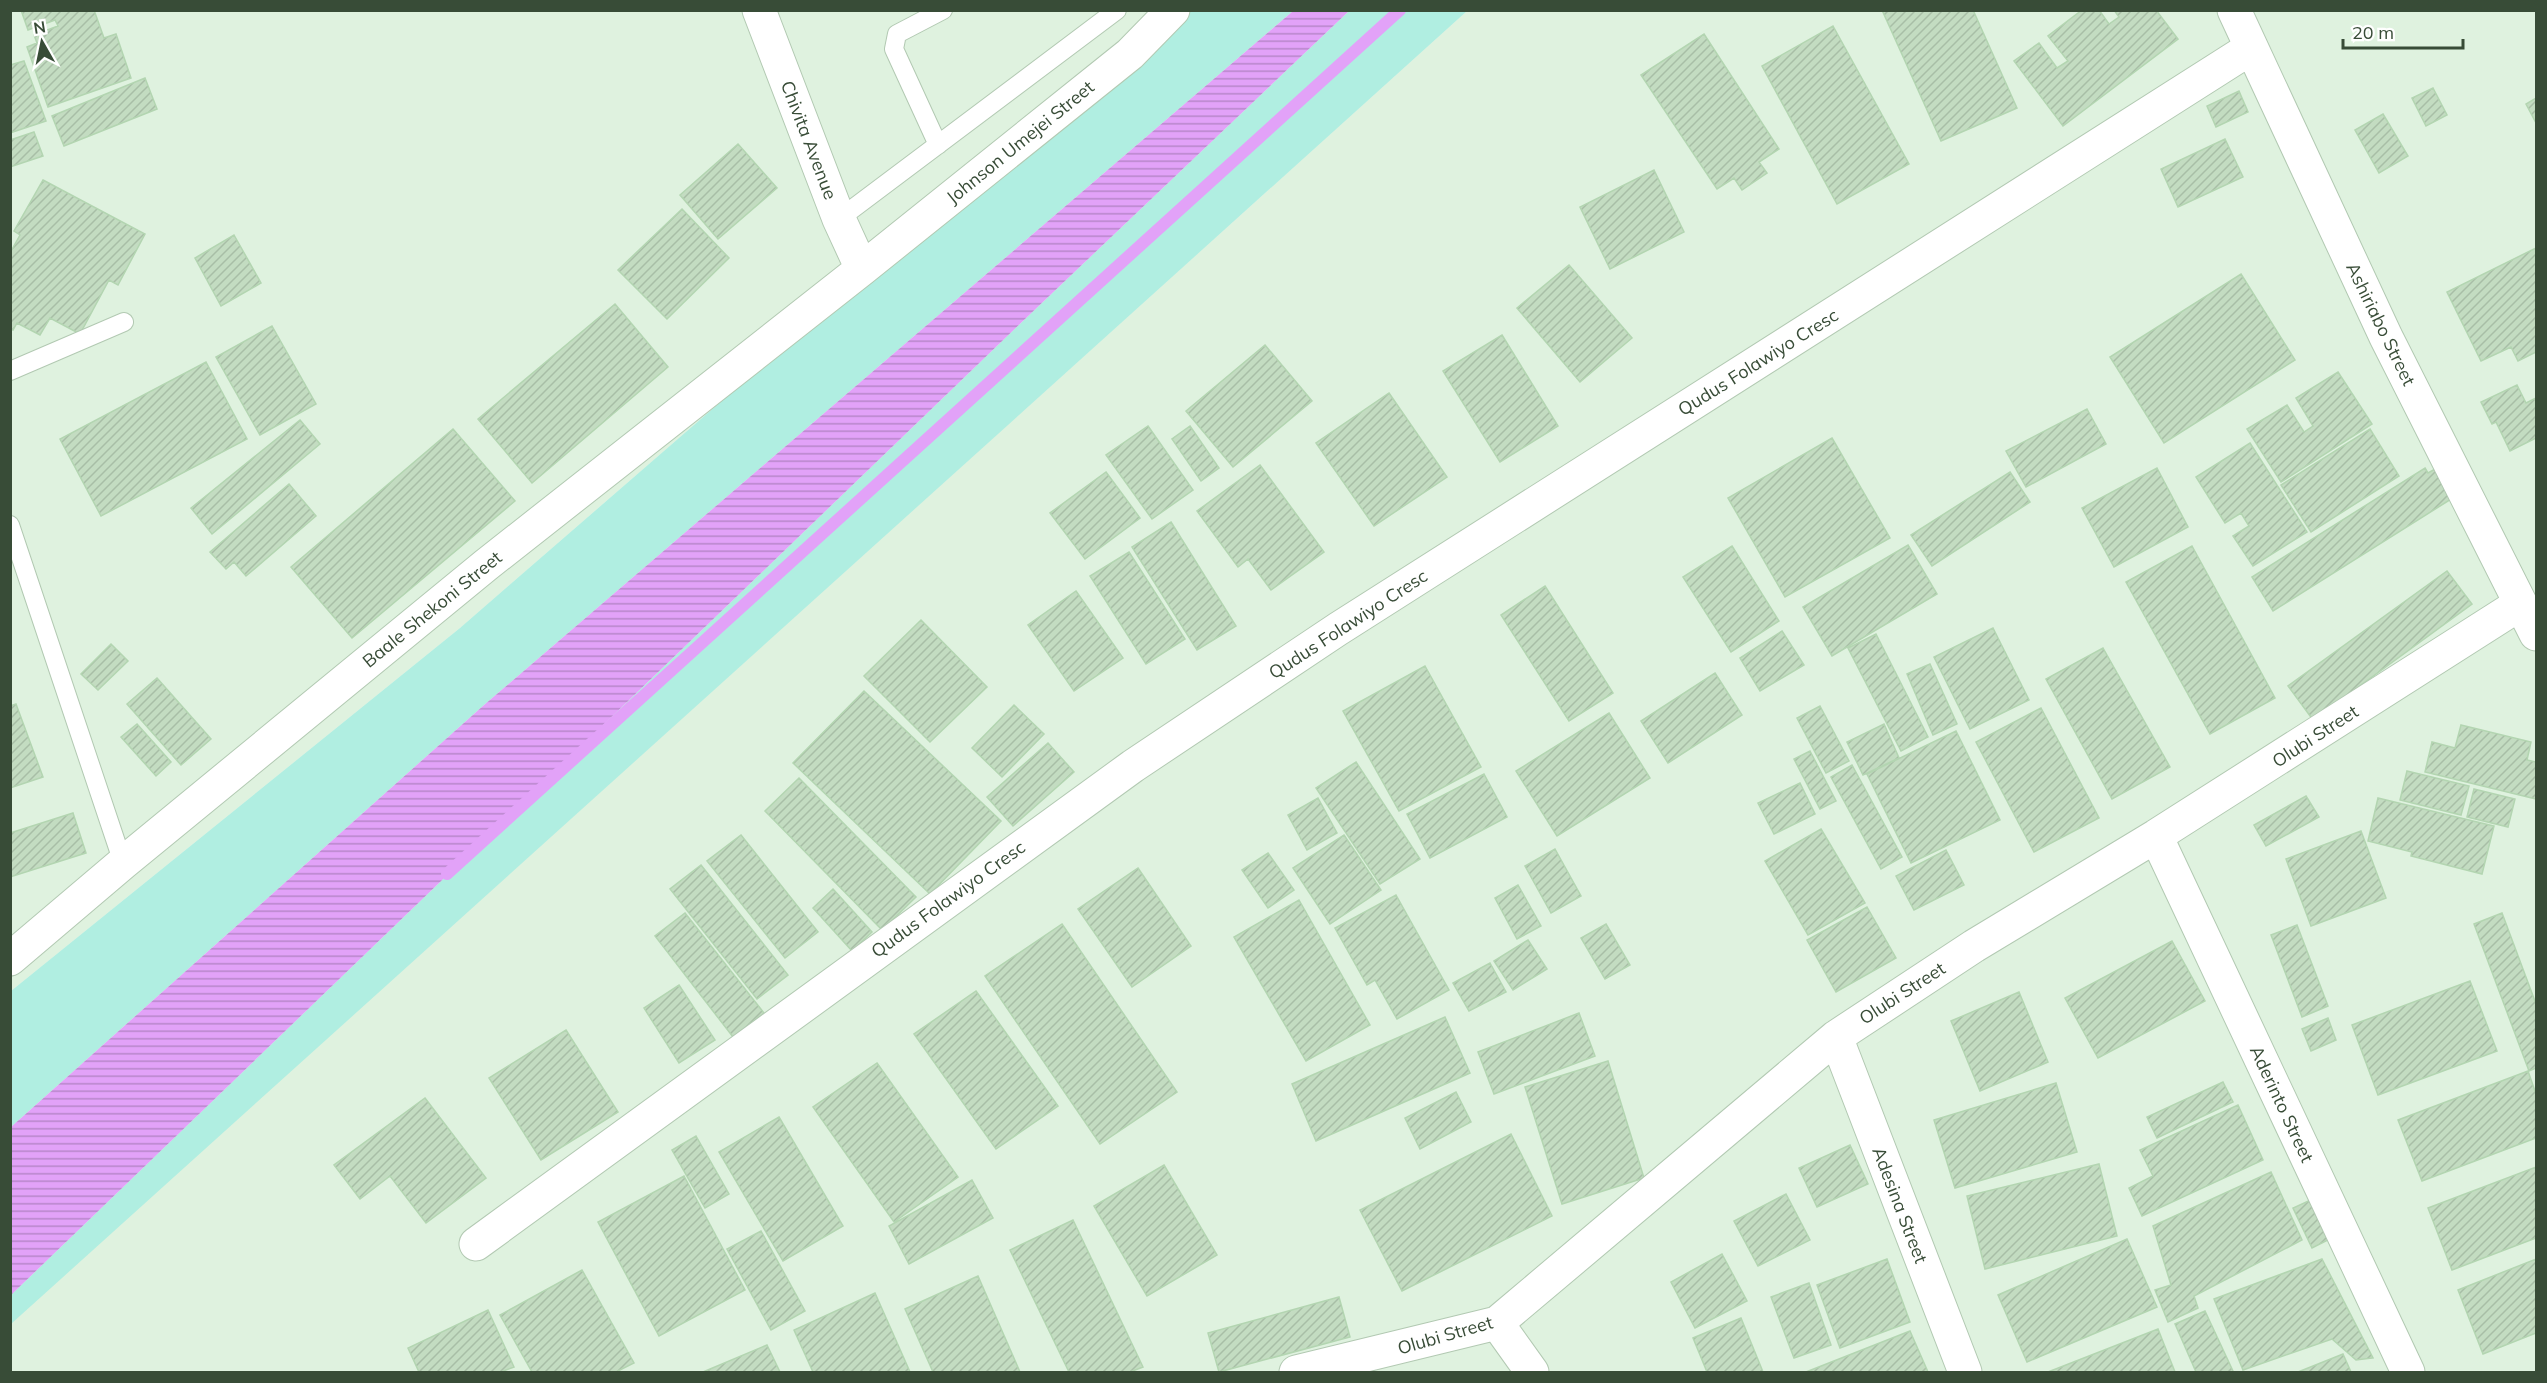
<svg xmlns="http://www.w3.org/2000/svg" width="2547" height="1383" viewBox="0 0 2547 1383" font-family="Mulish,sans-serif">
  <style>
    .residential { fill: #dff2df }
    .grass { fill: #b0eee1 }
    .water { fill: url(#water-rules) }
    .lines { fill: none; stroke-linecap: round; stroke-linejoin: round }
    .stream { stroke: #e2a2f8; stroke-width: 12 }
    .building { fill: url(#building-hatch); stroke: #b3d5b1; stroke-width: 1.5 }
    .service-casing { stroke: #b2c9b2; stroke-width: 20 }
    .minor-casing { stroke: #b2c9b2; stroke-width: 35 }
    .service { stroke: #fff; stroke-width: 18 }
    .minor { stroke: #fff; stroke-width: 33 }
    .labels { text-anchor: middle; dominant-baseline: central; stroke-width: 6; stroke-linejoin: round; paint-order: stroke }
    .street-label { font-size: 18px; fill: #384c37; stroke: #fff }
  </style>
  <defs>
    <pattern id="water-rules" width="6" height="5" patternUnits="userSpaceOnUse" patternTransform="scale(1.5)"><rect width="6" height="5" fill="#e2a2f8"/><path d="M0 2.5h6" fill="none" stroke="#b886ca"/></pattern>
    <pattern id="building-hatch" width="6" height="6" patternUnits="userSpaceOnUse" patternTransform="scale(1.5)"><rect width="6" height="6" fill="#c3dcc1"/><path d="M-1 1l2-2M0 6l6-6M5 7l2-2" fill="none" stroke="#a8bea6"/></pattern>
  </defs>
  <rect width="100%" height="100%" fill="#eaf6eb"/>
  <path class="residential" d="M11,11H1171L460,628L11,991Z
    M1467,11H2536V1372H11L10,1324Z"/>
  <path class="grass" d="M1171,11H1293L484,705L11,1127V991L460,628Z
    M1349,11H1467L11,1324V1295L1024,320Z"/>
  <path class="water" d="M1293,11H1349L1024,320L11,1295V1127L484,705Z"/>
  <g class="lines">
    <path class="stream" d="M447,874L1400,10"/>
  </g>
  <path class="building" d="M21,10H94L104,38L116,34L131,78L48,107L27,47L37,43L34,35L58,26L55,20L28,30Z
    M1882,10H1973L2017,108L1941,141Z
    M2082,10H2099L2109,24L2119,17L2114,10H2156L2178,39L2063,126L2014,61L2039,43L2057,68L2068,61L2048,36Z
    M1833,26L1909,164L1837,204L1762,66Z
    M1704,34L1779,149L1759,162L1767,173L1742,190L1734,178L1717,189L1641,75Z
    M24,61L46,121L10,133V65Z
    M145,78L157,109L64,146L52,116Z
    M2433,88L2447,115L2426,126L2412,98Z
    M2239,91L2248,112L2216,127L2207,106Z
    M2536,98V123L2526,104Z
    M2383,114L2408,156L2379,173L2355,130Z
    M34,132L43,156L10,167V140Z
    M2225,139L2243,177L2178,207L2161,169Z
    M738,144L777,188L718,239L680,195Z
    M1654,170L1684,232L1610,269L1580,207Z
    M43,180L145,234L118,285L109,280L80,334L50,318L40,335L17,323L13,330L10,329V253L20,235L14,231Z
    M682,209L729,258L667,319L618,270Z
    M234,235L261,283L221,306L195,258Z
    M2536,248V352L2518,361L2511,347L2481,361L2447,292Z
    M1569,265L1632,338L1580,382L1517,308Z
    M2241,274L2295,360L2164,443L2110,357Z
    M615,304L668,367L532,483L478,419Z
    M272,326L316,404L260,435L216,357Z
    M1502,335L1558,426L1500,462L1443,371Z
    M1265,345L1312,401L1233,467L1186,411Z
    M206,362L247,439L101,516L60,439Z
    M2338,372L2372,424L2281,482L2247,429L2287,405L2304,432L2313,426L2296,398Z
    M2517,385L2526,403L2536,398V438L2510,451L2496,422L2492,424L2481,402Z
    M1389,393L1447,477L1374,526L1316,443Z
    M2087,409L2106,444L2026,487L2006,451Z
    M300,420L320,444L212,534L191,508Z
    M1148,426L1193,490L1152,519L1106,455Z
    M1190,426L1219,468L1201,481L1172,439Z
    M453,429L515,501L352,638L291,567Z
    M2370,429L2399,476L2311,532L2281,485Z
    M1832,438L1890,538L1785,597L1728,498Z
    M2250,443L2307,532L2253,566L2233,536L2249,526L2241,513L2225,523L2196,477Z
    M1260,465L1324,552L1271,590L1248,559L1238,567L1197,511Z
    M2157,468L2188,527L2114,567L2082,508Z
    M2425,468L2428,473L2437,468L2456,496L2273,611L2252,577Z
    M1106,472L1140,518L1085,559L1050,513Z
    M2010,472L2030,502L1932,566L1911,535Z
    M289,484L316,516L246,576L234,562L226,569L210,552Z
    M1171,522L1236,626L1197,650L1132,547Z
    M1908,545L1937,594L1832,656L1803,607Z
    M1732,546L1779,621L1731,652L1683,577Z
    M2192,546L2275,698L2210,734L2126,582Z
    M1129,552L1185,639L1146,664L1090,576Z
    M2447,571L2472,604L2313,720L2288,686Z
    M1545,586L1613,693L1569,721L1501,615Z
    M1076,591L1123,658L1074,691L1028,625Z
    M921,620L987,687L930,742L864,676Z
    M1993,628L2029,700L1970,729L1934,657Z
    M1782,631L1804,665L1760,691L1740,658Z
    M1876,634L1928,737L1901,751L1848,648Z
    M111,644L128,661L98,690L81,674Z
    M2103,648L2170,767L2112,799L2046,679Z
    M1930,664L1957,724L1933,735L1907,674Z
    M1425,666L1481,767L1399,811L1343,711Z
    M1715,673L1742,715L1668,763L1641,721Z
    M157,678L211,739L181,765L127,704Z
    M864,691L1001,821L930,894L793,763Z
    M16,704L43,777L10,788V706Z
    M1014,705L1044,734L1002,777L972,748Z
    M1820,706L1849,761L1826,773L1797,718Z
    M2041,708L2099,818L2034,852L1976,742Z
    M1609,713L1650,778L1557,836L1516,771Z
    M137,724L171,762L156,776L121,737Z
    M1884,724L1899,758L1863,775L1847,742Z
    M2461,725L2531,742L2527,760L2536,762V799L2425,772L2432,742L2455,748Z
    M1956,731L2000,820L1911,863L1867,774Z
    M1048,743L1074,772L1013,826L987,797Z
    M1810,751L1836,801L1820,809L1794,759Z
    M1356,762L1420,859L1380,884L1316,788Z
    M1852,765L1902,857L1881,869L1831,777Z
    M2407,771L2469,786L2461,815L2400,800Z
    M1484,774L1507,817L1430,858L1407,814Z
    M799,778L916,897L882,930L765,811Z
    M1800,783L1815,814L1774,834L1758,803Z
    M2474,789L2515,799L2508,827L2467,817Z
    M2306,796L2319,817L2266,846L2254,825Z
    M1318,798L1337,833L1307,850L1288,815Z
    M2378,798L2494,826L2482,874L2411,856L2412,852L2368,841Z
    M73,813L86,853L10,877V833Z
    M1821,829L1865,903L1808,935L1765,861Z
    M2361,831L2386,898L2311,926L2286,859Z
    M741,835L818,932L785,958L707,861Z
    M1344,835L1381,890L1330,924L1293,868Z
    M1555,849L1581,896L1551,913L1525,866Z
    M1946,850L1964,885L1914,910L1896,876Z
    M1268,853L1294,890L1268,908L1242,870Z
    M701,865L788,975L757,999L670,889Z
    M1138,868L1191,946L1132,987L1078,909Z
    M1518,885L1541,926L1517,939L1495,898Z
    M833,889L872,932L852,951L813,908Z
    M1396,895L1449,990L1397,1019L1375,980L1367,985L1335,928Z
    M1299,900L1370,1025L1306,1061L1234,937Z
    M1867,907L1896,958L1836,992L1807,940Z
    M685,913L764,1013L733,1037L655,936Z
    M2502,913L2536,1004V1068L2529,1071L2474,924Z
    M1062,924L1177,1092L1100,1144L985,976Z
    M1606,924L1630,965L1605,979L1581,938Z
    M2297,925L2328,1006L2302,1017L2271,935Z
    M1528,940L1547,969L1513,990L1494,961Z
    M2172,941L2205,1001L2098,1058L2065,998Z
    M1490,963L1506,992L1469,1011L1453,983Z
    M2470,981L2497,1051L2378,1095L2352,1025Z
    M679,985L715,1040L679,1063L644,1008Z
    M976,991L1058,1106L996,1149L914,1034Z
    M2019,992L2048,1062L1980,1091L1951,1021Z
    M1579,1013L1595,1056L1494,1094L1478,1052Z
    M1445,1017L1470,1073L1316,1141L1292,1084Z
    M2328,1018L2336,1040L2311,1051L2302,1029Z
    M566,1030L618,1112L541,1160L489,1078Z
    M1608,1061L1644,1178L1562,1204L1525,1087Z
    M877,1063L958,1177L894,1222L813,1107Z
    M2528,1071L2536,1094V1138L2422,1181L2398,1120Z
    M2223,1082L2233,1102L2157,1138L2147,1117Z
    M2056,1083L2077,1152L1955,1188L1934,1120Z
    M1456,1092L1471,1122L1420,1149L1405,1118Z
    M425,1098L486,1178L426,1223L390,1176L360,1199L334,1165Z
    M2238,1105L2263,1160L2142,1216L2129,1188L2153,1176L2140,1150Z
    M779,1117L843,1226L783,1261L719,1152Z
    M1511,1134L1552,1216L1402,1291L1360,1210Z
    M696,1136L729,1194L705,1208L672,1150Z
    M1850,1145L1868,1184L1817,1207L1799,1168Z
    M2099,1164L2117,1236L1985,1269L1967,1196Z
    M1164,1165L1217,1255L1147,1296L1094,1206Z
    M2536,1167V1238L2452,1270L2428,1208Z
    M2271,1172L2302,1240L2194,1296L2198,1308L2168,1322L2155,1290L2171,1285L2153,1226Z
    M684,1176L745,1290L659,1336L598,1222Z
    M972,1180L993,1218L909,1264L889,1226Z
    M1786,1194L1810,1240L1758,1266L1734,1221Z
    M2315,1198L2334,1237L2312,1248L2293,1208Z
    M1073,1220L1143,1367L1130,1372H1069L1010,1250Z
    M761,1231L805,1311L771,1330L727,1249Z
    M2127,1239L2157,1307L2027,1362L1998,1295Z
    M1722,1254L1747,1301L1695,1328L1671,1282Z
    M1887,1259L1910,1322L1840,1348L1817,1285Z
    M2322,1259L2373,1358L2356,1360L2332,1339L2243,1370L2214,1299Z
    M2536,1259V1333L2483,1354L2458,1290Z
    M582,1270L634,1363L616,1372H532L500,1315Z
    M978,1276L1020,1372H933L905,1309Z
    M1809,1283L1831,1345L1794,1358L1771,1297Z
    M875,1293L910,1372H813L794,1330Z
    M1339,1297L1350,1337L1219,1372L1208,1333Z
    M488,1310L514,1367L501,1372H419L408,1348Z
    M2205,1311L2233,1371L2230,1372H2196L2175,1324Z
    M1741,1318L1763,1372H1707L1693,1338Z
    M2158,1329L2175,1372H2048Z
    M1910,1331L1928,1372H1806Z
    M767,1345L780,1372H703Z
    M2343,1354L2351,1372H2298Z"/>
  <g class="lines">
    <defs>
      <path id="service" d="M938,145L894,49L897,34L943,10
        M839,219L1117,10
        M10,371L124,322
        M10,525L123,863"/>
      <path id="minor" d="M759,10L839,219L862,269
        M2234,10L2386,337L2536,634
        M2156,836L2408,1372
        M10,959L123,863L486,565L862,269L1130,54L1173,10
        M1836,1037L1965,1372
        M476,1244L1133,766L1338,629L2251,48
        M1497,1323L1532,1372
        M1296,1372L1497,1323L1836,1037L1974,946L2156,836L2520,604"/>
    </defs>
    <use href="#service" class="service-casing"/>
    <use href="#minor" class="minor-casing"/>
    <use href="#service" class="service"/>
    <use href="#minor" class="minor"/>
  </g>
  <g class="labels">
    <g class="street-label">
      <text transform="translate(809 140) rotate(69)">Chivita Avenue</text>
      <text transform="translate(1020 142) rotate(-39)">Johnson Umejei Street</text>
      <text transform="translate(2381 324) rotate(64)">Ashiriabo Street</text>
      <text transform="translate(1758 362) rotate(-32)">Qudus Folawiyo Cresc</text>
      <text transform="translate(432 609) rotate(-39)">Baale Shekoni Street</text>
      <text transform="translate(1348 624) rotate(-33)">Qudus Folawiyo Cresc</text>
      <text transform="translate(2315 736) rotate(-33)">Olubi Street</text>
      <text transform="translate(948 899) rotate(-36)">Qudus Folawiyo Cresc</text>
      <text transform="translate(1902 993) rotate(-33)">Olubi Street</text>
      <text transform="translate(2282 1104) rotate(65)">Aderinto Street</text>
      <text transform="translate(1900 1205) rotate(69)">Adesina Street</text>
      <text transform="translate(1445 1335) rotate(-16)">Olubi Street</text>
    </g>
  </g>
  <rect width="2547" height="1383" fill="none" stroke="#384c37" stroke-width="24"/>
  <g transform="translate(42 42) rotate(351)" stroke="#ffffff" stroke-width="4.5" paint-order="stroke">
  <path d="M0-4.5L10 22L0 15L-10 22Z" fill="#384c37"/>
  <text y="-9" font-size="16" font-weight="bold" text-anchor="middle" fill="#384c37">N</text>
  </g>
  <path d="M2343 39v9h120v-9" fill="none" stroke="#384c37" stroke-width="3"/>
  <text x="2352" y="39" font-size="18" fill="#384c37" stroke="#ffffff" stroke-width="4.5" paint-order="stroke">20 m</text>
</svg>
